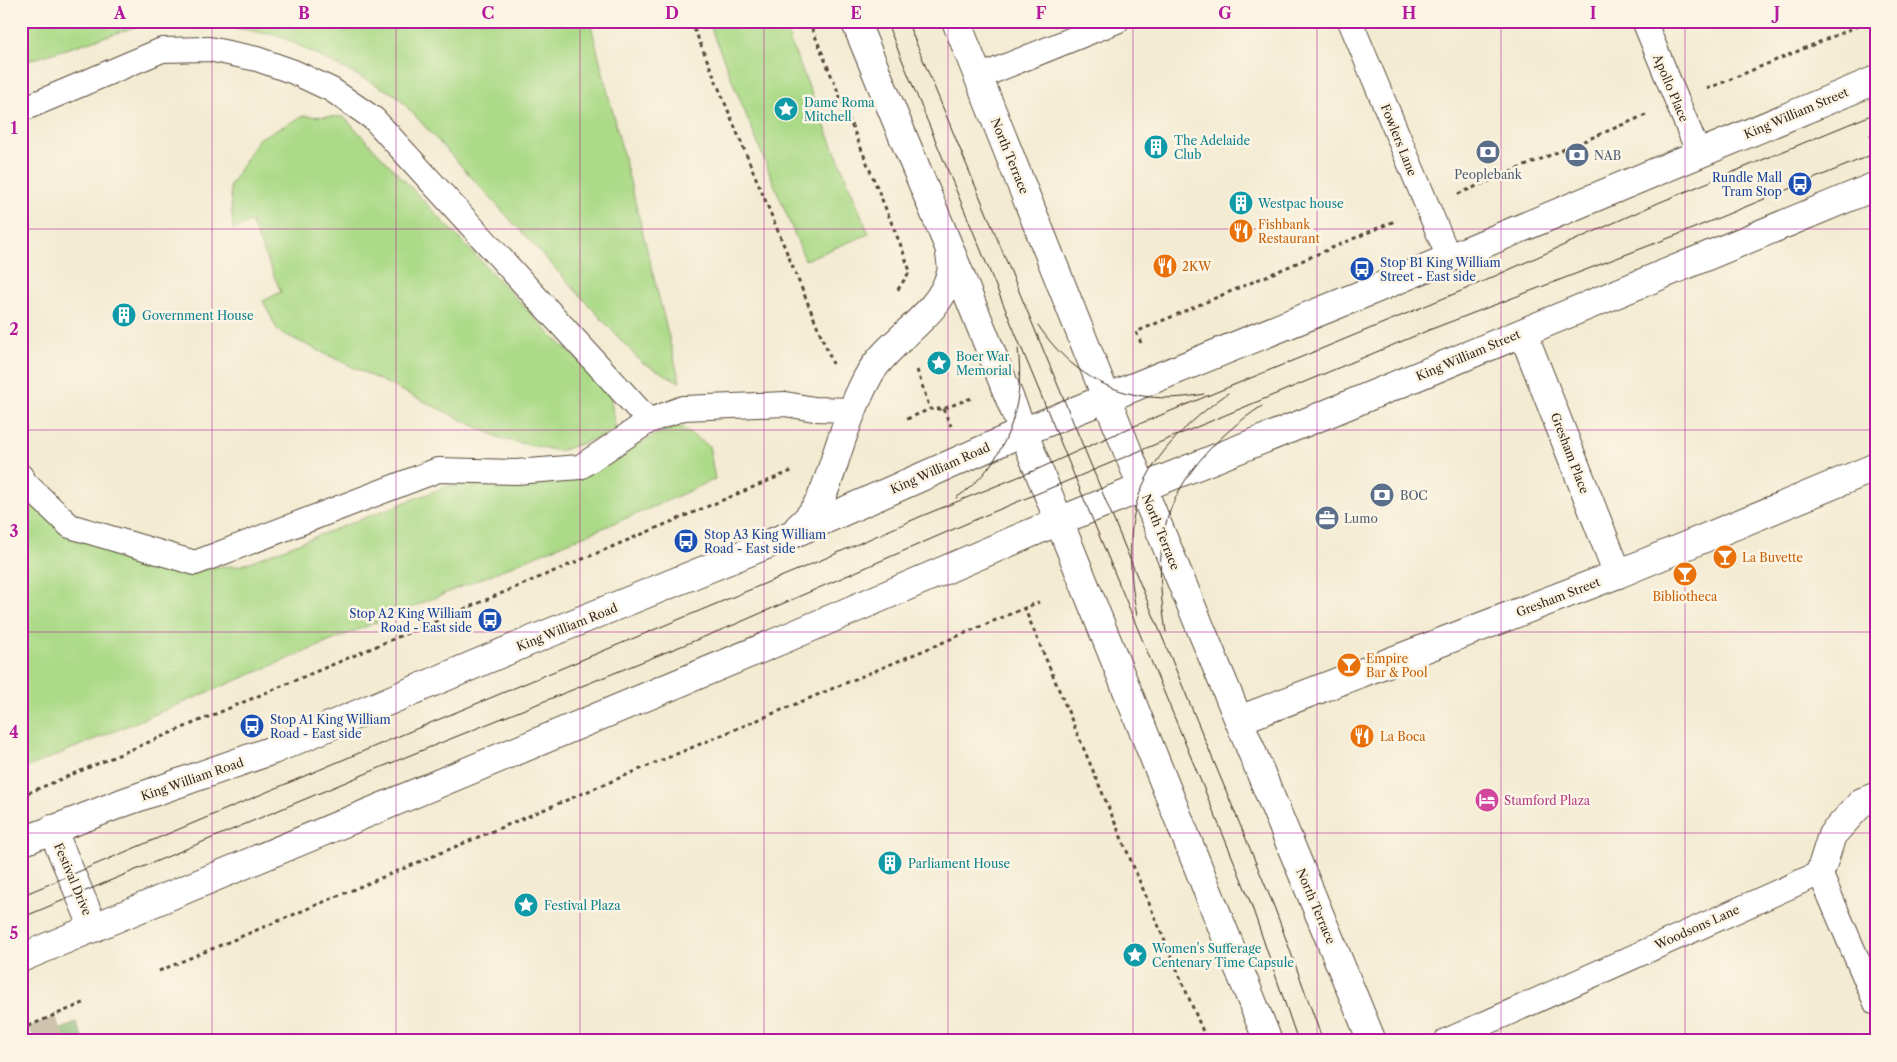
<svg xmlns="http://www.w3.org/2000/svg" width="1897" height="1062" viewBox="0 0 1897 1062" font-family="'Libre Caslon Text',serif">
  <style>
    .green { fill: #acda88; stroke: #748253 }
    .forest { fill: #89ba74; stroke: #627249 }
    .lines { fill: none; stroke-linecap: round; stroke-linejoin: round }
    .minor-tunnel { stroke: #cec4ae; stroke-width: 28; stroke-dasharray: 28 14; stroke-linecap: butt }
    .service-casing { stroke: #574739; stroke-width: 26 }
    .pedestrian-casing { stroke: #574739; stroke-width: 30 }
    .minor-casing { stroke: #574739; stroke-width: 30 }
    .secondary-casing { stroke: #574739; stroke-width: 30 }
    .path { stroke: #574739; stroke-width: 3; stroke-dasharray: 4 4; stroke-linecap: butt }
    .service { stroke: #fff; stroke-width: 24 }
    .pedestrian { stroke: #fff; stroke-width: 28 }
    .minor { stroke: #fff; stroke-width: 28 }
    .secondary { stroke: #fff; stroke-width: 28 }
    .tram { stroke: #3b2a1e; stroke-width: 1 }
    .grid { fill: none; stroke: #b5179e; stroke-width: 1; stroke-opacity: 0.55 }
    .labels { text-anchor: middle; dominant-baseline: central; stroke-width: 5; stroke-linejoin: round; paint-order: stroke }
    .street-label { font-size: 12px; fill: #3b2a1e; stroke: #fcf5e5 }
    .culture-label { font-size: 12px; fill: #0d838f; stroke: #fcf5e5; text-anchor: start }
    .service-label { font-size: 12px; fill: #4e5e75; stroke: #fcf5e5; text-anchor: start }
    .transit-label { font-size: 12px; fill: #164399; stroke: #fcf5e5; text-anchor: start }
    .food-label { font-size: 12px; fill: #c56008; stroke: #fcf5e5; text-anchor: start }
    .hotel-label { font-size: 12px; fill: #b23c85; stroke: #fcf5e5; text-anchor: start }
    .neatline { fill: none; stroke: #b5179e; stroke-width: 2 }
    .grid-label { font-size: 16px; text-anchor: middle; font-weight: bold; fill: #b5179e }
  </style>
  <rect width="100%" height="100%" fill="#fcf5e5"/>
  <filter id="ink" filterUnits="userSpaceOnUse"><feTurbulence type="fractalNoise" baseFrequency=".02" numOctaves="2"/><feDisplacementMap in="SourceGraphic" scale="10" xChannelSelector="R" yChannelSelector="G"/><feConvolveMatrix kernelMatrix="1 2 1 2 8 2 1 2 1" color-interpolation-filters="sRGB"/></filter>
  <filter id="wash" filterUnits="userSpaceOnUse"><feTurbulence type="fractalNoise" baseFrequency=".0096" numOctaves="4" result="noise"/><feDisplacementMap in="SourceGraphic" scale="20" xChannelSelector="R" yChannelSelector="G"/><feGaussianBlur stdDeviation="1.12" result="paint"/><feColorMatrix in="noise" values="0 0 0 0 0 0 0 0 0 0 0 0 0 0 0 0 0 1.4 0 .05"/><feComposite in="paint" operator="in"/></filter>
  <g filter="url(#wash)">
    <rect width="100%" height="100%" fill="#f3ebd2"/>
    <path class="green" d="M21,21H155L21,63Z
      M197,21H590L680,382L641,362L396,95L280,36Z
      M708,21H782L869,234L805,260Z
      M303,116L344,117L552,336L609,388L616,432L559,451L502,439L278,331L263,301L281,292L251,222L233,230L230,186L258,139Z
      M676,424L709,446L715,479L665,502L492,574L21,770V478L80,521L189,567L239,566L453,484L614,457Z"/>
    <path class="forest" d="M76,1023L84,1041H34Z"/>
  </g>
  <g filter="url(#ink)">
    <g class="lines">
      <path class="minor-tunnel" d="M41,1021L49,1041"/>
      <defs>
        <path id="service" d="M1350,21L1449,258
          M1644,21L1699,154
          M979,77L1117,21
          M21,110L162,50L209,49L257,59L294,72L332,90L374,119L649,421
          M21,476L25,483L70,526L195,563L438,470L516,472L580,467L649,421L683,408L785,404L814,409L854,410
          M1446,1041L1820,873L1876,1003"/>
        <path id="pedestrian" d="M1523,333L1618,574
          M1820,873L1832,835L1862,802L1876,797"/>
        <path id="minor" d="M1239,720L1618,574L1876,467"/>
        <path id="secondary" d="M855,21L948,245L1268,1041
          M956,21L1142,487L1372,1041
          M798,528C823,507 829,477 839,447C847,423 857,396 870,373C891,339 939,315 950,276C953,269 951,261 950,254
          M52,829L94,928
          M21,842L122,803L273,750L535,639L788,536L1023,432L1368,292L1876,80
          M21,958L784,639L1059,521L1324,415L1876,186"/>
      </defs>
      <use href="#service" class="service-casing"/>
      <use href="#pedestrian" class="pedestrian-casing"/>
      <use href="#minor" class="minor-casing"/>
      <use href="#secondary" class="secondary-casing"/>
      <path class="path" d="M691,21L833,364
        M809,21L901,246L910,271L897,291
        M1707,89L1870,21
        M1870,136L1876,133
        M1458,194L1648,114
        M1141,343L1136,332L1397,220
        M917,370L930,409
        M943,409L951,426
        M907,419L930,409H943L971,398
        M1024,607L1207,1041
        M21,796L794,470
        M159,971L1039,602
        M21,1029L86,1002"/>
      <use href="#service" class="service"/>
      <use href="#pedestrian" class="pedestrian"/>
      <use href="#minor" class="minor"/>
      <use href="#secondary" class="secondary"/>
      <path class="tram" d="M886,21L1236,866L1251,904L1298,1041
        M907,21L1275,909L1323,1041
        M1038,325C1077,384 1135,408 1204,394
        M956,498C1005,466 1026,405 1018,349
        M1137,616C1129,574 1126,523 1143,485C1161,446 1195,417 1228,393
        M1166,632C1161,601 1158,568 1163,537C1172,481 1217,435 1262,406
        M21,896L411,731L819,561L924,515L1038,469L1120,432L1466,289L1658,203L1876,113
        M21,918L408,756L736,624L986,515L1429,330L1682,233L1876,153"/>
    </g>
  </g>
  <path class="grid" d="M212,21V1041M396,21V1041M580,21V1041M764,21V1041M948,21V1041M1133,21V1041M1317,21V1041M1501,21V1041M1685,21V1041M21,229H1876M21,430H1876M21,632H1876M21,833H1876"/>
  <defs>
    <symbol id="sight-disc" viewBox="-11 -11 22 22"><circle r="9.5" fill="#0f9aa8" stroke="#fcf5e5"/><path d="M0-6L1.8-2.2L6-1.7L2.9 1.2L3.7 5.4L0 3.3L-3.7 5.4L-2.9 1.2L-6-1.7L-1.8-2.2Z" fill="#fff"/></symbol>
    <symbol id="building-disc" viewBox="-11 -11 22 22"><circle r="9.5" fill="#0f9aa8" stroke="#fcf5e5"/><path d="M-4-6H4V6H1V3H-1V6H-4ZM-2.5-4.3h1.7v1.8h-1.7ZM.8-4.3h1.7v1.8H.8ZM-2.5-1h1.7V.8h-1.7ZM.8-1h1.7V.8H.8Z" fill="#fff"/></symbol>
    <symbol id="bank-disc" viewBox="-11 -11 22 22"><circle r="9.5" fill="#5c6f8a" stroke="#fcf5e5"/><path d="M-6-4H6V4H-6ZM0-2.3a2.3 2.3 0 1 0 0 4.6a2.3 2.3 0 1 0 0-4.6Z" fill="#fff"/></symbol>
    <symbol id="bus-disc" viewBox="-11 -11 22 22"><circle r="9.5" fill="#1a4fb4" stroke="#fcf5e5"/><path d="M-5-6H5V4H4V6H2V4H-2V6H-4V4H-5ZM-3.5-4V0h7V-4ZM-3.5 1.2v1.5H-2V1.2ZM2 1.2v1.5H3.5V1.2Z" fill="#fff"/></symbol>
    <symbol id="restaurant-disc" viewBox="-11 -11 22 22"><circle r="9.5" fill="#e8710a" stroke="#fcf5e5"/><path d="M-5-6h1v4h1v-4h1v4h1v-4h1v5L-1.5 .5V6h-2V.5L-5-1ZM5-6V6H3V1.5H1.5Q1.5-4 5-6Z" fill="#fff"/></symbol>
    <symbol id="office-disc" viewBox="-11 -11 22 22"><circle r="9.5" fill="#5c6f8a" stroke="#fcf5e5"/><path d="M-6-3h4V-5.5h4V-3h4V5H-6ZM-1-4.5V-3h2v-1.5ZM-6 0V1H6V0Z" fill="#fff"/></symbol>
    <symbol id="bar-disc" viewBox="-11 -11 22 22"><circle r="9.5" fill="#e8710a" stroke="#fcf5e5"/><path d="M-6-5H6L.8 .8V4.5H3.5V6h-7V4.5H-.8V.8Z" fill="#fff"/></symbol>
    <symbol id="hotel-disc" viewBox="-11 -11 22 22"><circle r="9.5" fill="#d1479c" stroke="#fcf5e5"/><path d="M-6-4.5h1.5V1H6V5H4.5V3h-9V5H-6ZM-4 0a1.8 1.8 0 1 1 3.6 0ZM.5 0V-2.5h3Q6-2.5 6 0Z" fill="#fff"/></symbol>
  </defs>
  <g fill-rule="evenodd">
    <use href="#sight-disc" x="772" y="95" width="28" height="28"/>
    <use href="#building-disc" x="1142" y="133" width="28" height="28"/>
    <use href="#bank-disc" x="1474" y="138" width="28" height="28"/>
    <use href="#bank-disc" x="1563" y="141" width="28" height="28"/>
    <use href="#bus-disc" x="1786" y="170" width="28" height="28"/>
    <use href="#building-disc" x="1227" y="189" width="28" height="28"/>
    <use href="#restaurant-disc" x="1227" y="217" width="28" height="28"/>
    <use href="#restaurant-disc" x="1151" y="252" width="28" height="28"/>
    <use href="#bus-disc" x="1348" y="255" width="28" height="28"/>
    <use href="#building-disc" x="110" y="301" width="28" height="28"/>
    <use href="#sight-disc" x="925" y="349" width="28" height="28"/>
    <use href="#bank-disc" x="1368" y="481" width="28" height="28"/>
    <use href="#office-disc" x="1313" y="504" width="28" height="28"/>
    <use href="#bus-disc" x="672" y="527" width="28" height="28"/>
    <use href="#bar-disc" x="1711" y="543" width="28" height="28"/>
    <use href="#bar-disc" x="1671" y="560" width="28" height="28"/>
    <use href="#bus-disc" x="476" y="606" width="28" height="28"/>
    <use href="#bar-disc" x="1335" y="651" width="28" height="28"/>
    <use href="#bus-disc" x="238" y="712" width="28" height="28"/>
    <use href="#restaurant-disc" x="1348" y="722" width="28" height="28"/>
    <use href="#hotel-disc" x="1473" y="786" width="28" height="28"/>
    <use href="#building-disc" x="876" y="849" width="28" height="28"/>
    <use href="#sight-disc" x="512" y="891" width="28" height="28"/>
    <use href="#sight-disc" x="1121" y="941" width="28" height="28"/>
  </g>
  <g class="labels">
    <g class="street-label">
      <text transform="translate(1671 88) rotate(67)">Apollo Place</text>
      <text transform="translate(1796 113) rotate(-23)">King William Street</text>
      <text transform="translate(1399 140) rotate(68)">Fowlers Lane</text>
      <text transform="translate(1010 156) rotate(68)">North Terrace</text>
      <text transform="translate(1468 355) rotate(-23)">King William Street</text>
      <text transform="translate(1570 453) rotate(69)">Gresham Place</text>
      <text transform="translate(940 468) rotate(-24)">King William Road</text>
      <text transform="translate(1161 532) rotate(68)">North Terrace</text>
      <text transform="translate(1558 597) rotate(-21)">Gresham Street</text>
      <text transform="translate(567 627) rotate(-22)">King William Road</text>
      <text transform="translate(192 779) rotate(-19)">King William Road</text>
      <text transform="translate(73 879) rotate(67)">Festival Drive</text>
      <text transform="translate(1316 906) rotate(67)">North Terrace</text>
      <text transform="translate(1697 927) rotate(-24)">Woodsons Lane</text>
    </g>
    <g class="culture-label">
      <text x="804" y="102">Dame Roma<tspan x="804" dy="14">Mitchell</tspan></text>
      <text x="1174" y="140">The Adelaide<tspan x="1174" dy="14">Club</tspan></text>
      <text x="1258" y="203">Westpac house</text>
      <text x="142" y="315">Government House</text>
      <text x="956" y="356">Boer War<tspan x="956" dy="14">Memorial</tspan></text>
      <text x="908" y="863">Parliament House</text>
      <text x="544" y="905">Festival Plaza</text>
      <text x="1152" y="948">Women's Sufferage<tspan x="1152" dy="14">Centenary Time Capsule</tspan></text>
    </g>
    <g class="service-label">
      <text x="1594" y="155">NAB</text>
      <text x="1488" y="174" text-anchor="middle">Peoplebank</text>
      <text x="1400" y="495">BOC</text>
      <text x="1344" y="518">Lumo</text>
    </g>
    <g class="transit-label">
      <text x="1782" y="177" text-anchor="end">Rundle Mall<tspan x="1782" dy="14">Tram Stop</tspan></text>
      <text x="1380" y="262">Stop B1 King William<tspan x="1380" dy="14">Street - East side</tspan></text>
      <text x="704" y="534">Stop A3 King William<tspan x="704" dy="14">Road - East side</tspan></text>
      <text x="472" y="613" text-anchor="end">Stop A2 King William<tspan x="472" dy="14">Road - East side</tspan></text>
      <text x="270" y="719">Stop A1 King William<tspan x="270" dy="14">Road - East side</tspan></text>
    </g>
    <g class="food-label">
      <text x="1258" y="224">Fishbank<tspan x="1258" dy="14">Restaurant</tspan></text>
      <text x="1182" y="266">2KW</text>
      <text x="1742" y="557">La Buvette</text>
      <text x="1685" y="596" text-anchor="middle">Bibliotheca</text>
      <text x="1366" y="658">Empire<tspan x="1366" dy="14">Bar &amp; Pool</tspan></text>
      <text x="1380" y="736">La Boca</text>
    </g>
    <g class="hotel-label">
      <text x="1504" y="800">Stamford Plaza</text>
    </g>
  </g>
  <rect width="1897" height="1062" fill="none" stroke="#fcf5e5" stroke-width="55"/>
  <rect x="28" y="28" width="1842" height="1006" class="neatline"/>
  <g class="grid-label">
    <text x="120" y="19">A</text>
    <text x="304" y="19">B</text>
    <text x="488" y="19">C</text>
    <text x="672" y="19">D</text>
    <text x="856" y="19">E</text>
    <text x="1041" y="19">F</text>
    <text x="1225" y="19">G</text>
    <text x="1409" y="19">H</text>
    <text x="1593" y="19">I</text>
    <text x="1777" y="19">J</text>
    <text x="14" y="134">1</text>
    <text x="14" y="335">2</text>
    <text x="14" y="537">3</text>
    <text x="14" y="738">4</text>
    <text x="14" y="939">5</text>
  </g>
</svg>
